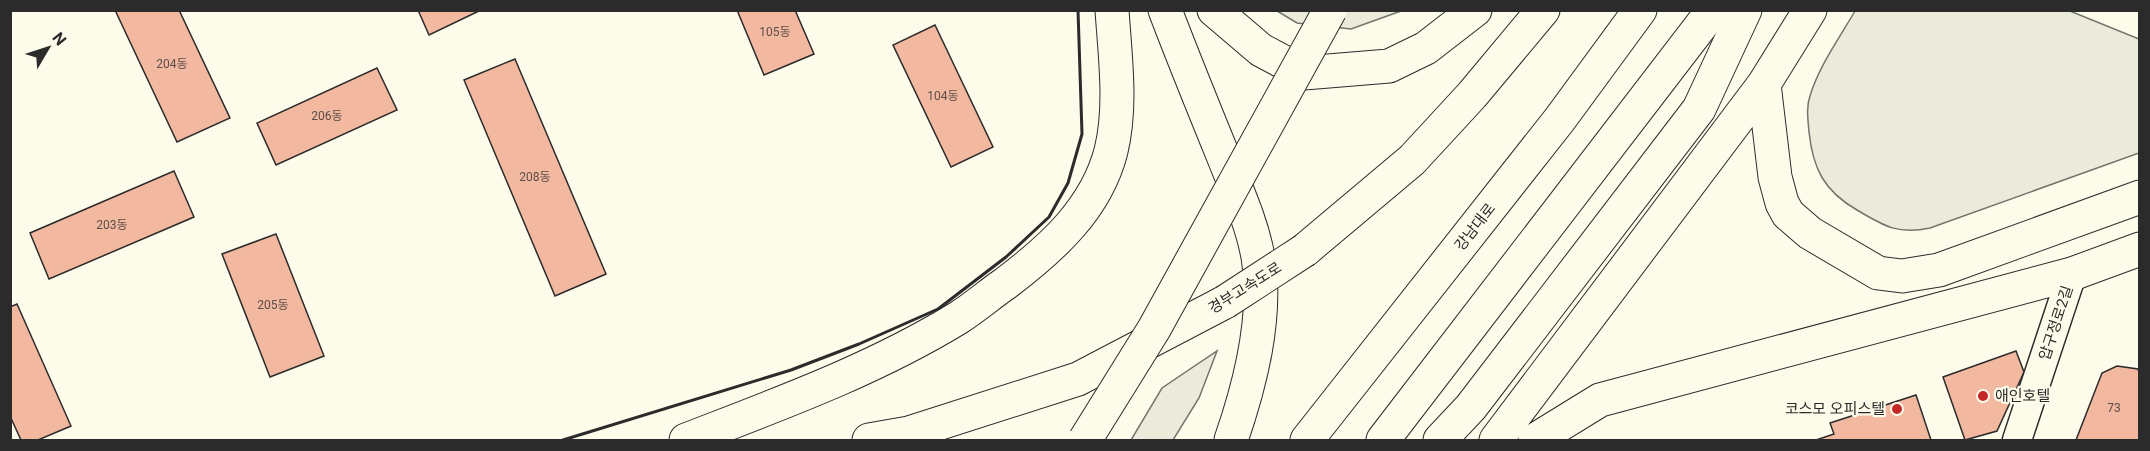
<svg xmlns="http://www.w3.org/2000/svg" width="2150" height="451" viewBox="0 0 2150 451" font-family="Roboto,'Noto Sans KR',sans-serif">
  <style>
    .green { fill: #ecebdb; stroke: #74746e; stroke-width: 1.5 }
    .building { fill: #f2b8a0; stroke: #2b2b2b; stroke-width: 1.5 }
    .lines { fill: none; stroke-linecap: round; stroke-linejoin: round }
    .minor-casing { stroke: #2b2b2b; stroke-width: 31 }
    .primary-casing { stroke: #2b2b2b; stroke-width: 35 }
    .trunk-casing { stroke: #2b2b2b; stroke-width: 35 }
    .minor { stroke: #fdfbea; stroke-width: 28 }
    .primary { stroke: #fdfbea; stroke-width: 33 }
    .trunk { stroke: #fdfbea; stroke-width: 33 }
    .trunk-bridge-casing { stroke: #2b2b2b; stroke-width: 35; stroke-linecap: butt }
    .trunk-bridge { stroke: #fdfbea; stroke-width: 33 }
    .wall { stroke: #2b2b2b; stroke-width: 3 }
    .poi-dot { fill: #c62828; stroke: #fdfbea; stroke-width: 2 }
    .labels { text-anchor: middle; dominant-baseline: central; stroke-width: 4.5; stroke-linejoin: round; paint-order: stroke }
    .number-label { font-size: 12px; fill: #5d4e48 }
    .street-label { font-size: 15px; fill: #2b2b2b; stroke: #fdfbea }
    .poi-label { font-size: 15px; fill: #2b2b2b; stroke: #fdfbea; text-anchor: start }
  </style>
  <rect width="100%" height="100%" fill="#fdfbea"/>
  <path class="green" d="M1277,11H1401L1351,29L1297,23Z
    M1855,11H2070L2139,39V153L1930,228C1898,235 1884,226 1857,210C1824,191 1813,169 1809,132C1808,120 1806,107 1810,96C1819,66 1840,37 1855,11Z
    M1217,351L1199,398L1173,440H1131L1162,388Z"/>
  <path class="building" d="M115,10H179L230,118L177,142Z
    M418,10H481L429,35Z
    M737,10H795L814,54L764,75Z
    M935,25L993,147L951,167L893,45Z
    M515,59L606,274L555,296L464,80Z
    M377,68L397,110L276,165L257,123Z
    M174,171L194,217L49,279L30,233Z
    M276,234L324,356L270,377L222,254Z
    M17,304L71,426L38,440H21L10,416V307Z
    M2016,351L2024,372L1997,431L1965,440L1943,377Z
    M2117,366L2138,369L2140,375V440H2076L2102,373Z
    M1916,395L1931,440H1816L1834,434L1830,423Z"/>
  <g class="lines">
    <defs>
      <path id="minor" d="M2017,440L2072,274"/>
      <path id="primary" d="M1165,10C1184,60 1204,109 1224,158C1237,191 1252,223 1258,257C1268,317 1250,385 1231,440
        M1764,84L1775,177L1782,203L1788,214L1810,233L1878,273L1902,276L1939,270L2140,197
        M1307,440L1560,119L1640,10
        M1383,440L1713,10
        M1496,440L1764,84L1810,10
        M1535,440L1600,400L2072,274L2140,249"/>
      <path id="trunk" d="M1214,10L1261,50L1304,73L1389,66L1426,48L1475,10
        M1305,250L1412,160L1472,95L1543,10
        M686,440C779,404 873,370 958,318C975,307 990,294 1006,283C1052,248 1096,209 1111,151C1122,106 1115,56 1112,10
        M869,440L909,433L1078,379L1225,302
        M1440,440L1471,407L1699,109L1745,10"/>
    </defs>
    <use href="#minor" class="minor-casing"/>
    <use href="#primary" class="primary-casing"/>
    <use href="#trunk" class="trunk-casing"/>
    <use href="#minor" class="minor"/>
    <use href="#primary" class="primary"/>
    <use href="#trunk" class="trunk"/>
    <defs>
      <path id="trunk-bridge" d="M1225,302L1305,250
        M1085,440L1154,329L1330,10"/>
    </defs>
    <use href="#trunk-bridge" class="trunk-bridge-casing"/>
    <use href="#trunk-bridge" class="trunk-bridge"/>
    <path class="wall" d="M563,440L791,370L859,344L938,309L1006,257L1049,217L1068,183L1082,134L1078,10"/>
  </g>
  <g class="poi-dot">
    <circle cx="1983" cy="396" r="6"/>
    <circle cx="1897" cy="409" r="6"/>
  </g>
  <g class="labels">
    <g class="number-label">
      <text x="775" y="32">105동</text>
      <text x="172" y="64">204동</text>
      <text x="943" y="96">104동</text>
      <text x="327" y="116">206동</text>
      <text x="535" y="177">208동</text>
      <text x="112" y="225">203동</text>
      <text x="273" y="305">205동</text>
      <text x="2114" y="408">73</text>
    </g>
    <g class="street-label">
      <text transform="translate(1475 227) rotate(-52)">강남대로</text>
      <text transform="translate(1245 288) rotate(-32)">경부고속도로</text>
      <text transform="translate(2056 323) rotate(-72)">압구정로2길</text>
    </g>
    <g class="poi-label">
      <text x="1995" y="396">애인호텔</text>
      <text x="1885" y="409" text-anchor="end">코스모 오피스텔</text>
    </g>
  </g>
  <rect width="2150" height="451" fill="none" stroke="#2b2b2b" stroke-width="24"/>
  <g transform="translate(48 48) rotate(51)" stroke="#fdfbea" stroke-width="4.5" paint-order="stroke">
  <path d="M0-4.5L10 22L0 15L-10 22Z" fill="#2b2b2b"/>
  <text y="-9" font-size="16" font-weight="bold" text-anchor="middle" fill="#2b2b2b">N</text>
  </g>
</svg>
